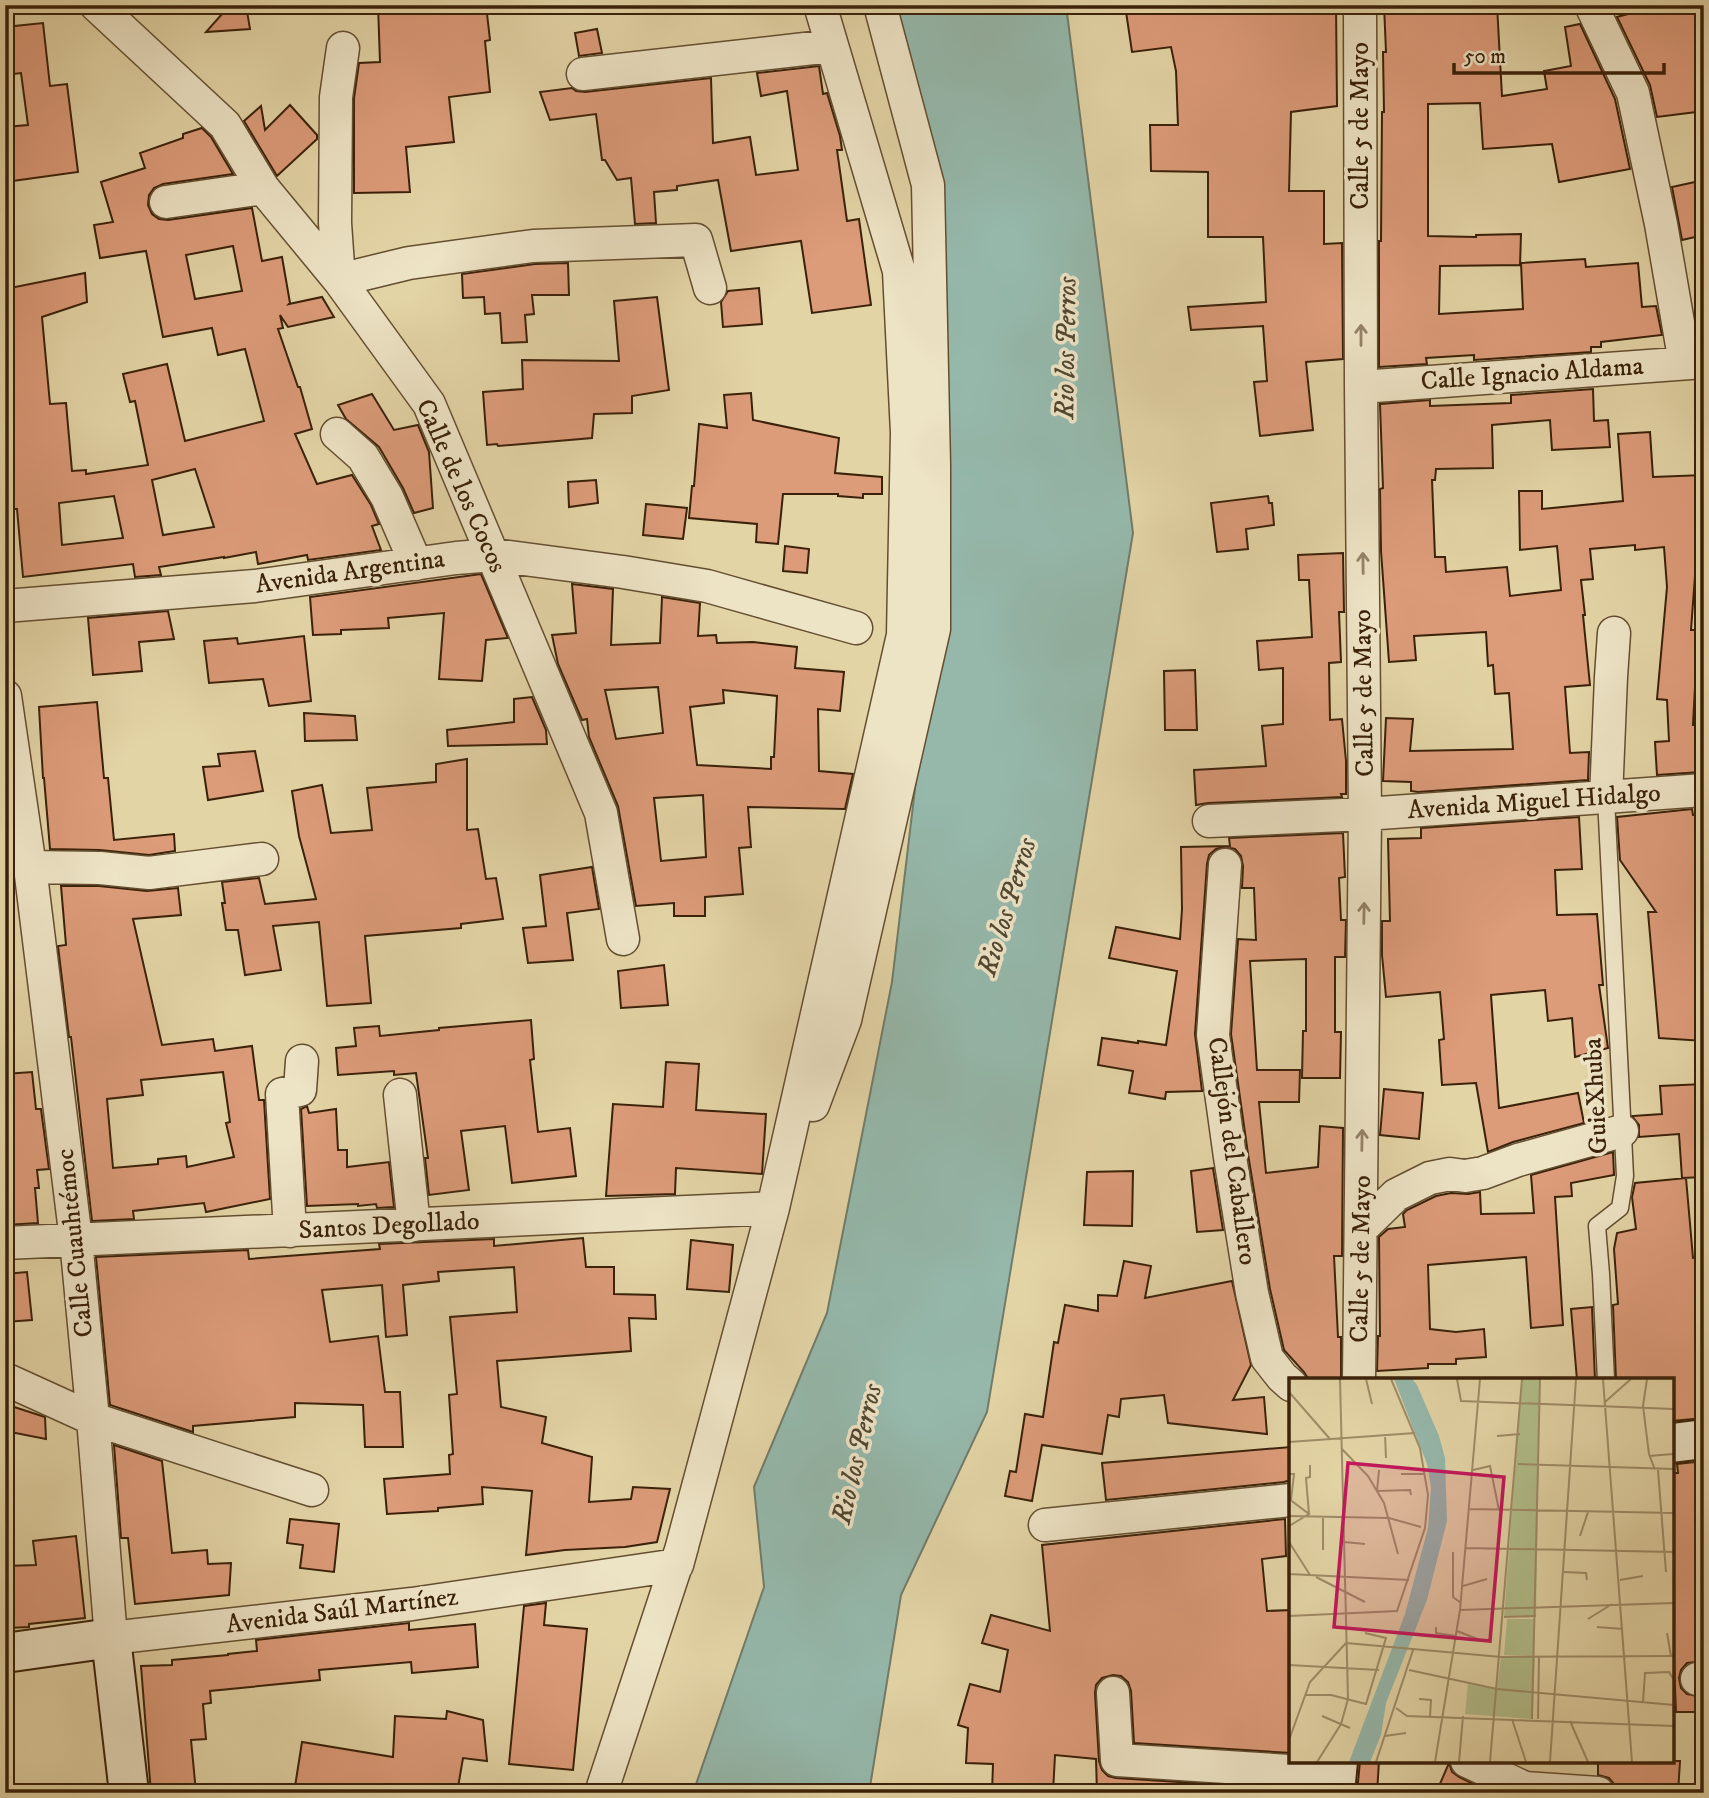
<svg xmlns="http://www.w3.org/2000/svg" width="1709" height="1798" viewBox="0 0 1709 1798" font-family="'IM FELL DW Pica',serif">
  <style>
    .water { fill: #95b8ab; stroke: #717c6a; stroke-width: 2 }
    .building { fill: #dc9b79; stroke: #3a2109; stroke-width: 2; fill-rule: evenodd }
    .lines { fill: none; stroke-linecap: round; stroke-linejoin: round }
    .lane-casing { stroke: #644e30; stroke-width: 19 }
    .street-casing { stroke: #644e30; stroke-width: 35 }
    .secondary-casing { stroke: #3a2109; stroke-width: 42 }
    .lane { stroke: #ede3c5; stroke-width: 16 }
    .street { stroke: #ede3c5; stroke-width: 32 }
    .secondary { stroke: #ede3c5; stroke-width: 38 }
    .oneway { stroke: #948267 }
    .labels { text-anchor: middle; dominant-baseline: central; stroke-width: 7; stroke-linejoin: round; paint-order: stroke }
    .street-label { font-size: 26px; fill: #3a2109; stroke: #ede3c5 }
    .water-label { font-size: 28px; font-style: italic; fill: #514732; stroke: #ede3c5 }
    .inset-road { fill: none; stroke: #9f8c67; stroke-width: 2 }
    .view { fill: #c2185b; fill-opacity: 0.15; stroke: #c2185b; stroke-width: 3.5 }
    .inset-edge { fill: none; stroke: #3a2109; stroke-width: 3.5 }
  </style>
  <rect width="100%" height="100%" fill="#e3d4a6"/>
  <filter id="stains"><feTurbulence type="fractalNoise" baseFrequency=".00286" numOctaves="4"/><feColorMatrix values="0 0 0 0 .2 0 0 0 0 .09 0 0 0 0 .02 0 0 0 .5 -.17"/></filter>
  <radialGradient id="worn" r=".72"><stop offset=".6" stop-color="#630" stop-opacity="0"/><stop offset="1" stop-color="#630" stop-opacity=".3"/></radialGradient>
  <path class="water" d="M880,5H1066L1133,533L987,1412L901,1595L869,1793H693L764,1587L754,1487L827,1313L892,982L934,629L928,185Z"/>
  <path class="building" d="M230,5H246L250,29L206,32Z
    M378,5H486L490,40L485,41L490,92L449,97L454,142L406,147L410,192L354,193V98L359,63L380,62Z
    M1125,5H1336L1337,106L1291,112L1289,191H1324V244L1342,243L1343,359L1306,362L1313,430L1260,436L1254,382L1267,381L1263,326L1191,330L1188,307L1266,302L1263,237H1208V172L1151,171L1150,125H1178L1176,71L1171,47L1132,52Z
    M1384,5H1423V8L1497,5L1502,96L1547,89L1544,71L1571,66L1565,27L1580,24L1615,99L1630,169L1559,182L1552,144L1483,149L1480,103L1428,104V236L1476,237V235L1521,234L1520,265L1440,266L1439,314L1523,309L1521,263L1585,259L1586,267L1638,263L1642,307L1656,306L1662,335L1601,342V347H1591V352L1474,360V355L1426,358L1427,364L1379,367V241H1381L1382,112H1384L1383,52H1386Z
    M1626,5H1704V111L1657,117L1650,85L1617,17L1628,14Z
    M43,23L50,86L67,84L78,172L5,182V127L28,125L21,73L5,75V27Z
    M597,29L602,53L579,56L575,33Z
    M819,66L823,94L827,93L840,136L842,150H837L847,221L859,219L871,305L812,313L801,241L731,251L718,180L677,186V190L654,192L656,223L635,224L631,178L617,180L605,160H602L596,114L550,120L540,92L572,88L576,91L585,92L711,78L713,143L750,137L756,175L798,170L787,91L761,96L757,73Z
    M290,105L317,135V139L277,176L244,121L261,106L265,130Z
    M202,128L211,137L233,174L163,184L154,188L149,195L148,205L152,214L159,219L168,220L252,208L262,261L282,257L290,303L289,304L322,297L334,317L288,327L280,315L283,328L278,329L298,387H300L312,429L295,434L317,484L352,475L371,505L379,524L372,526L381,550L308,560L307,555L258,564L256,552L224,558V557L159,567L161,575L135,577L133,564L23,577L17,509H13L8,450H5V289L85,273L87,302L42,317L50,404L66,403L72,471L86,470V474L148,465L135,401L130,402L123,374L167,364L185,441L264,421L245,349L218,355L212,328L163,337L146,251L100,258L94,225L113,222L101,182L145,168L140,153L183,138V134ZM233,246L242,291L195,299L186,255ZM195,469L214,527L163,535L152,480ZM114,496L123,538L62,545L59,503Z
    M1704,180V235L1682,240L1672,187Z
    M568,263L569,295H532L534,314L525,315L527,342L502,343L500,313L485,314L484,297L463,298L462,274L535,264Z
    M759,288L762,324L723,327L721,302L728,291Z
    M657,297L669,390L632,396V413L594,414L592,438L498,446L497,444L487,445L483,392L523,389L522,360L619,361L614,301Z
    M1593,389L1594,421L1608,420L1610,447L1552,450L1550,420L1492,425L1493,468L1436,469L1435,480H1432L1435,557H1445L1446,572L1507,567L1510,596L1561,590L1557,546L1520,550L1519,491H1542V509L1623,501L1618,434L1650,432L1653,477L1704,475V576H1695L1691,630H1698L1693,725H1699L1701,772L1657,775L1655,742L1669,741L1667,700L1657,699L1667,587L1664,547L1635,550V545L1590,549L1593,579L1581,580L1585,615H1583L1590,685L1565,687L1570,753L1589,752L1588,780L1418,792L1411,791V782L1383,781L1386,718L1413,719L1410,751L1513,749L1509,693L1495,694L1493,665L1488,666L1486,632L1414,636L1416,660L1389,662L1381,551L1380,489L1383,488L1380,404L1430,400V406L1511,403V395Z
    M751,393L753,420L839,438L835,473L882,477V494H863V498L838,496V494H783L778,544L756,542L757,524L689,518L692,486H694L699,424L727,428L724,395Z
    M372,394L394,430L418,425L429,452L433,508L414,513L403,488L379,447L346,419L338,405Z
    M596,480L598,503L569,507L568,482Z
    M1268,496L1269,503H1272L1274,525L1246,529L1248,549L1217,552L1211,503Z
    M646,504L687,508L683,539L643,535Z
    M785,546L809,549L807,573L783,571Z
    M1343,553L1344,612H1339L1341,662L1329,663L1330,720L1342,719L1346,761V794H1341L1342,797L1208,803L1196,805L1194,770L1266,766L1262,726L1283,724V668L1259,670L1257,641L1312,637L1309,580H1299L1298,555Z
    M481,574L508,638L486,640L482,681L439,679L444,613L388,618L389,628L341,630V634L313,635L310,597Z
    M572,584L613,589L611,645L660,643L662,597L700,603L698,636L716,635L717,643L753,642L797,647L795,668L844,672L840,711L818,709L819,771L853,774L845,809L748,807L751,847L739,848L743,894L705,897V916H674V903L636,906L618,806L589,737L587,719L582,720L558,664L552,635L576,633ZM658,687L663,733L616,739L605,690ZM723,690L777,696L774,757H771V769L697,765L690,707L724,703ZM703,795L706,857L661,861L654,798Z
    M168,611L174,639L139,642L142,671L93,675L88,618Z
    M304,636L311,701L269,706L263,679L209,683L204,641L237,638L238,644Z
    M1195,670L1197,730H1165L1164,671Z
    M532,697L546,730L547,744L448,746L447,730L514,722V699Z
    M97,702L104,778H108L114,840L174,834L175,851L149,855L100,850L50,849L44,778H43L39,707Z
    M304,713L355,716L357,740L305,741Z
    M255,751L263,791L208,800L203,767L220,766L218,754Z
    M467,759V830L478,829L486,879L496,878L503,919L461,924V928L365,936L371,1003L327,1006L319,922L273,926L281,970L245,975L238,930H226L222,903H225L222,882L259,878L265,904L316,899L299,836L292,791L322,785L331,833L372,830L367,788L436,782V764Z
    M1692,809L1693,815H1704V1041L1659,1038L1648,912H1656L1620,860L1617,817Z
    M1579,817L1582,869L1555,870L1557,915L1597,914L1603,985H1599L1608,1048L1575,1057L1572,1018L1548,1021L1545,990L1491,995L1499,1108L1578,1093L1584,1123L1513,1142L1488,1152L1476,1083L1442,1085L1439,1040L1444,1039L1440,992L1386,997L1382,955V921H1390L1388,839L1421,838V828Z
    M1343,833L1345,877L1339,878L1341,920H1346L1345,957H1335V1032H1341L1340,1078H1302L1303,1031H1306V959L1250,961L1257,1070H1300L1299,1102H1259L1266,1173L1318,1167L1320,1126L1343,1128L1342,1256H1334L1338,1337H1341V1380H1309L1304,1372L1284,1350L1270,1289L1248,1154L1231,1034L1238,939L1256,940L1254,888H1242L1243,866L1241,856L1235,849L1226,847L1216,849L1209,855L1207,864L1195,1034L1202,1091L1166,1092L1165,1099L1129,1093L1133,1071L1098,1065L1102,1038L1138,1043V1041L1166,1045L1177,971L1109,958L1116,927L1180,939L1182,909L1181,847L1230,846L1229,838Z
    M592,867L599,909L567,913L573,960L528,963L523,928L546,926L540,875Z
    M61,886H99L147,891L178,888L181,915L133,919L162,1045L213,1039L215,1051L252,1046L259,1100H264L270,1199L206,1212L204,1203L133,1211L134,1219L92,1221L71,1037H69L58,946L66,945ZM223,1072L230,1122L226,1123L234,1157L187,1167L186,1156L158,1159V1164L113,1168L107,1099L143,1095L141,1080Z
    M664,965L668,1005L621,1008L618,971Z
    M531,1020L534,1059L530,1060L538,1132L570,1128L576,1176L512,1183L505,1126L461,1131L469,1190L429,1195L425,1158H428L416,1073L394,1075V1071L338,1075L336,1048L356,1046L354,1028L379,1026L380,1036L439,1030V1028Z
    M666,1062L699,1064L696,1110L766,1114L762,1174L676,1168L675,1194L606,1196L613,1104L663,1107Z
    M32,1072L36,1109H41L49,1169L37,1170L39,1188H35L38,1223L5,1225V1074Z
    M1704,1084V1177L1682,1178L1679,1134L1639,1137V1125L1632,1116L1662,1114L1660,1086Z
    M1384,1089L1423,1093L1419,1139L1380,1135Z
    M307,1106L309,1113L336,1109L338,1150H347V1167L389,1162L394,1207L377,1208L376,1204L358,1206V1204L307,1206L301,1109Z
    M1613,1152L1614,1175L1571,1183L1572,1196L1555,1197L1563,1325L1531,1328L1526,1257L1428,1265L1430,1329L1456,1332L1484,1329L1486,1357L1456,1359V1364H1428V1368L1377,1371L1378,1336H1380L1379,1237L1388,1229L1405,1227L1403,1214L1407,1210L1436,1196L1451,1193L1468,1194L1480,1192L1481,1214L1534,1213L1531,1175Z
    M1213,1168L1223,1230L1197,1232L1191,1171Z
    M1133,1171L1132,1226L1084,1225L1087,1172Z
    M1686,1178L1693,1258L1704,1257V1418L1672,1421V1380H1616L1613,1305L1618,1304L1614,1249L1617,1233L1636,1229L1632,1197L1635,1183Z
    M583,1238L586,1267H614V1294L655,1295L656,1319L629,1318L631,1351L497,1361L501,1407L546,1417L542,1443L592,1457L589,1502L631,1499L633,1487L670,1489L657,1542L625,1547L565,1550L526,1555L532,1491L482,1487L483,1504L438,1508V1511L387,1514L384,1479L450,1474L449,1455L453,1454L449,1395L457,1394L450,1317L517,1312L514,1267L438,1272L439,1281L403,1285L407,1335L386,1337L382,1285L322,1290L330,1342L378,1336L385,1392H400L403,1447H365L363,1405L295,1403V1417L193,1426V1432L110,1405L96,1257L248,1250L249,1259L380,1249L379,1244L494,1239V1246Z
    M691,1240L733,1245L729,1292L687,1289Z
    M1124,1261L1151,1266L1145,1298L1232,1281L1251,1365L1233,1400L1264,1397L1267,1434L1168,1423L1164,1395L1121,1399L1119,1417L1108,1415L1102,1454L1042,1445L1032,1501L1005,1496L1010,1471L1016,1472L1025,1414L1043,1417L1054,1342L1058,1343L1065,1305L1098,1311V1295L1117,1296Z
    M27,1272L32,1320L5,1322V1274Z
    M1592,1307L1595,1380H1577L1571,1309Z
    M5,1404L45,1417L46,1439L5,1431Z
    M114,1445L162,1461L172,1553L207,1550L208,1564L231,1563L229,1595L135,1604L128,1538H121Z
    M1291,1447V1480L1284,1482L1106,1500L1102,1463Z
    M1704,1461V1661L1687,1663L1681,1670L1679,1678L1681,1688L1687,1694L1704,1697V1712H1676L1672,1615V1473H1678L1677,1464Z
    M290,1519L339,1524L334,1572L300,1568L303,1545L287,1543Z
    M1285,1519L1286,1556L1262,1559L1267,1611L1291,1610V1753L1134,1743L1131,1691L1128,1682L1121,1676L1113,1675L1102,1678L1096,1685L1095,1693L1099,1761L1102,1770L1108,1776L1116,1778L1211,1784L1210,1793H1097L1096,1759L1055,1755L1053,1793H992L993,1764L966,1763L968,1728L958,1725L970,1684L1000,1692L1008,1650L982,1643L991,1615L1050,1631L1042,1545Z
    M76,1536L85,1618L29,1624V1627L8,1628L7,1612H5V1566L36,1565L33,1541Z
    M546,1603L544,1625L587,1629L573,1770L509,1764L524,1606Z
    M409,1623V1630L475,1624L478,1667L412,1673L411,1662L319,1670L320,1680L210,1691L211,1703L203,1704L206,1739L191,1740L196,1792L151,1793L141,1666L172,1665V1660L228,1655V1654L257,1651L256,1640Z
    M447,1711L483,1720L487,1761L463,1758L457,1793H294L302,1742L393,1757L395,1716L446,1719Z
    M1360,1761H1379L1377,1793H1357Z
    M1598,1761H1680L1678,1793H1616L1614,1784L1609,1778L1598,1775Z
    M1449,1763L1452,1772L1459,1777L1492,1793H1436Z
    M1263,1788L1304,1790V1793H1263Z"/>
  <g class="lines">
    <defs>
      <path id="lane" d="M1606,798L1625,1176L1620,1208L1597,1226L1601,1274L1606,1380"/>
      <path id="street" d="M96,5L225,125L263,188L339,280L429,404L601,813L623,939
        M1591,5L1633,93L1661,224L1685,363
        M343,48L336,97L335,223L339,280L409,263L533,246L696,240L710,288
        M583,74L831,46
        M166,202L263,188
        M1361,387L1704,362
        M337,434L363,457L387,497L416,564
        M5,606L255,586L456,558L493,555L623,572L707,586L856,628
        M5,696L30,867L76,1240L93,1419L111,1638L412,1604L677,1565L773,1208L903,635L907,433L899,271L820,5
        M1606,798L1611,677L1614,633
        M1209,821L1365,814L1704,790
        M1225,865L1213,1035L1230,1157L1252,1293L1267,1358L1282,1377L1291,1385
        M30,867L100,868L149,873L262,859
        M400,1095L414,1225
        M813,1105L845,1020L934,629V465L928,185L880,5
        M1361,1229L1396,1195L1430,1178L1450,1174L1465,1176L1483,1173L1518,1160L1622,1131
        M290,1231L282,1094L300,1090L302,1061
        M5,1243L773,1208
        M5,1379L93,1419L312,1490
        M1359,1380L1365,814L1361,387L1360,5
        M1045,1525L1291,1500
        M1697,1679H1704
        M1113,1693L1117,1760L1337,1774
        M1467,1761L1525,1788L1598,1793
        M601,1793L682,1547"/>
      <path id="secondary" d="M1672,1443L1704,1439
        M5,1653L111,1638L129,1793
        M1335,1793L1338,1761"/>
    </defs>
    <use href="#lane" class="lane-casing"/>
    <use href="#street" class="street-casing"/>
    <use href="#secondary" class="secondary-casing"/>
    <use href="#lane" class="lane"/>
    <use href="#street" class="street"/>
    <use href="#secondary" class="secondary"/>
  </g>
  <defs><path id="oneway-shaft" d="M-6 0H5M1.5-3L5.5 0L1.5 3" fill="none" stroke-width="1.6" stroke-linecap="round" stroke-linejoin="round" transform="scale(1.75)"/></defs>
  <g class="oneway">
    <use href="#oneway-shaft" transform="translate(1361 335) rotate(-90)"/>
    <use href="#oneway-shaft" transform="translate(1363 563) rotate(-91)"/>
    <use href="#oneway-shaft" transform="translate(1364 913) rotate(-89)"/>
    <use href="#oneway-shaft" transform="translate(1362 1140) rotate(-89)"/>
  </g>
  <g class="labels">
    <g class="street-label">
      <text transform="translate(1360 126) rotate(-90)">Calle 5 de Mayo</text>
      <text transform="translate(1532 374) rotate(-4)">Calle Ignacio Aldama</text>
      <text transform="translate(461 486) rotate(66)">Calle de los Cocos</text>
      <text transform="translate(350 572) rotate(-8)">Avenida Argentina</text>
      <text transform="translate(1364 693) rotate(-91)">Calle 5 de Mayo</text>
      <text transform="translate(1534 802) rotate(-4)">Avenida Miguel Hidalgo</text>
      <text transform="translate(1596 1096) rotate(-93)">GuieXhuba</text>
      <text transform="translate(1232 1151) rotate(82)">Callejón del Caballero</text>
      <text transform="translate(389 1226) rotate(-3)">Santos Degollado</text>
      <text transform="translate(75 1243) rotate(-96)">Calle Cuauhtémoc</text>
      <text transform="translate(1361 1259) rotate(-89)">Calle 5 de Mayo</text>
      <text transform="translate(342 1611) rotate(-7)">Avenida Saúl Martínez</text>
    </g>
    <g class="water-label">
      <text transform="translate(1066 348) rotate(-89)">Rio los Perros</text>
      <text transform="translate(1007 907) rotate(-73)">Rio los Perros</text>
      <text transform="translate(857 1454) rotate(-77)">Rio los Perros</text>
    </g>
  </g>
  <g transform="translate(1289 1378)">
    <rect width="385" height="385" fill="#e3d4a6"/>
    <path d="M233,1H251L247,238L215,239ZM218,241H244V278L215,277ZM212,279H246L243,341L176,336L179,306L208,311Z" fill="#b1bd89"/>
    <path d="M105,1H123L128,7L150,58L156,80L158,143L138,222L97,325L92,357L81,384H60L116,236L139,150L142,109L138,86Z" fill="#95b8ab"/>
    <path class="inset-road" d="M77,1L83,26M168,1L172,23L385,31M314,1L343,384M358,1L354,28L360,76L366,92M0,14L41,61M316,24L342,1M96,57L97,80M208,58L231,56M0,64L126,55M52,70L79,98L95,125L109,176M360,78L384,76M229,86L385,91M90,92L88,113L121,112L122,117M184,92L201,88L210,132M369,92L377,194M0,96H5L2,122M112,96H135M0,121L20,136L0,148M180,131L385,135M20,136L17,100L21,99V87M0,138L100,140L132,149M291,158L299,134M0,164L21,197M55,164L76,166M177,170L385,174M34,172V138M164,174V219L172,225M275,194L297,195L298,202M0,196L120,202M27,199L76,224M331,202L354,198M174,208L198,201M171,232L385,225M0,238L108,233L136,150L139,117L131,70L102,1M215,239L247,238M299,241L323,226M147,249V255L167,258M308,249L334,251M168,253L191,262M378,255L382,278M57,265L212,279L385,278M0,287L90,292M120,292L208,311L385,327M16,317H42L77,326L97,260L76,255M130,321L142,322L141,339M354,324L356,295L380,294L385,302M107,330L118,338L385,348M33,338L61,350M223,341L237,384M243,341L251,1M249,341L250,279M281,343L299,384M96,358L117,355M0,362L21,304L57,265M28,384L52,346L59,321L51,1M87,384L124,272M146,384L171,232L191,1M170,384L174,338M201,384L233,1M261,384L287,1"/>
    <path class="view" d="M59,85L215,99L201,263L45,249Z"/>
    <rect width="385" height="385" class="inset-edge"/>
  </g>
  <rect width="1709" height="1798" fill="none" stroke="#e3d4a6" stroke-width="28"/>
  <rect x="7" y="7" width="1695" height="1784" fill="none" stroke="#3a2109" stroke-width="3.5"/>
  <rect x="14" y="14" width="1681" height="1770" fill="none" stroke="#3a2109" stroke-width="2"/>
  <path d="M1454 63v10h210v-10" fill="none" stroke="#3a2109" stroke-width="3.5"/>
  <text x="1464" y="63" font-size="21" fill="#3a2109" stroke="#ede3c5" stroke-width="5" paint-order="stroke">50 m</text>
  <rect width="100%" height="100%" filter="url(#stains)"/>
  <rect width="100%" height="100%" fill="url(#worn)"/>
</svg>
